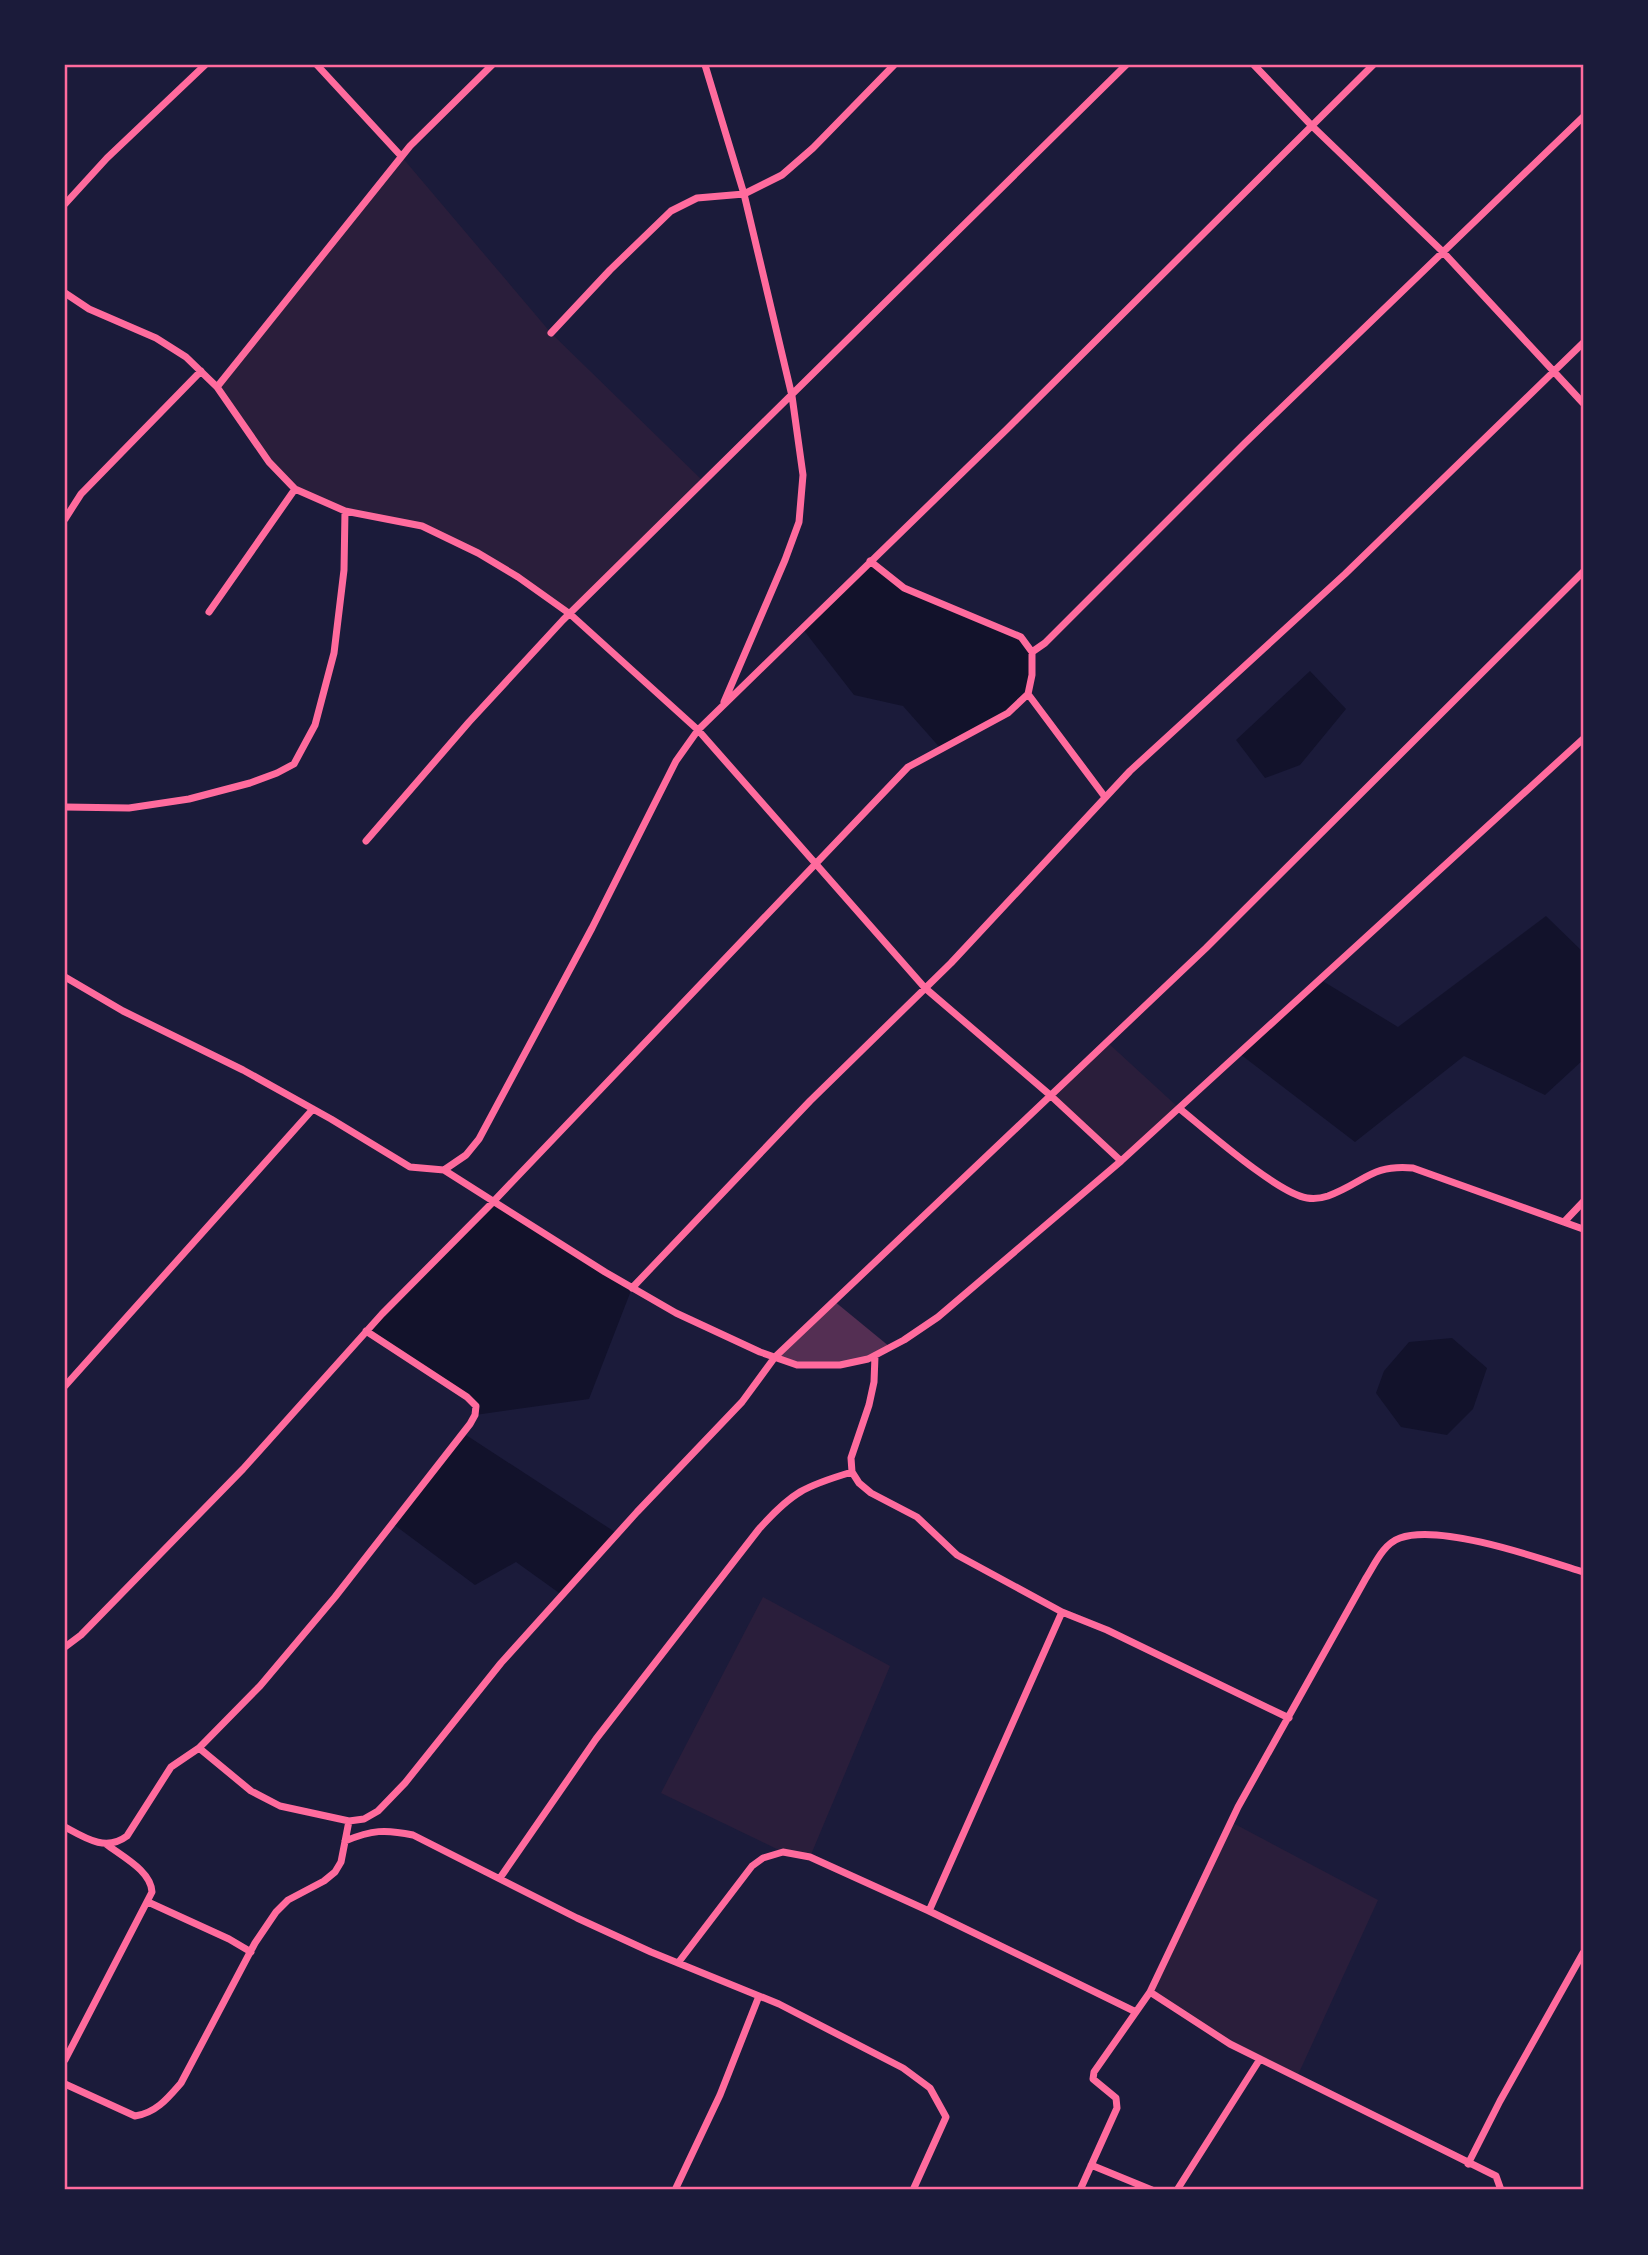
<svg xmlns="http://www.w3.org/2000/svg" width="1648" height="2255" viewBox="0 0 1648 2255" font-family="Lato,sans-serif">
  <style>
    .green { fill: #2a1e3b }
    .water { fill: #12122b }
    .building { fill: #542f53 }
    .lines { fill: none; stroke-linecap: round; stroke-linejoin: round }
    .minor { stroke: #ff6b9d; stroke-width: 7 }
    .neatline { fill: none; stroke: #ff6b9d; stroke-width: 2.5 }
  </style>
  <rect width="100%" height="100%" fill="#1b1b3a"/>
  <path class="green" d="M401,156L551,333L704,482L570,614L518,577L422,526L345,511L295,489L269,462L217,387Z
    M1107,1042L1180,1109L1121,1161L1050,1095Z
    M763,1597L890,1666L810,1857L783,1852L661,1793Z
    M1231,1822L1378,1900L1297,2077L1230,2044L1150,1993Z"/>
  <path class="water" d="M870,561L889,578L1021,637L1032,652L1028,694L1008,713L942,750L903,706L854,695L802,628Z
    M1310,671L1346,709L1300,765L1265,778L1236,740Z
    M1546,916L1583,952V1060L1545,1095L1464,1056L1355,1142L1240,1054L1321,980L1398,1027Z
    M493,1202L632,1288L589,1399L475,1415L476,1406L366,1331Z
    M1452,1338L1487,1368L1473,1409L1447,1435L1401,1427L1376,1393L1384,1371L1409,1342Z
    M463,1433L618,1534L562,1595L516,1562L475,1585L393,1524Z"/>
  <path class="building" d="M834,1301L890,1347L875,1356L840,1365H797L775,1357Z"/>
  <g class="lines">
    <path class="minor" d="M317,65L401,156
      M705,65L744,194L792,396L803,475L799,522L785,560L724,702
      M1254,65L1312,126L1443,252L1583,403
      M65,204L107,158L205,65
      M65,293L89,309L156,338L186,357L217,387L269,462L295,489L345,511L422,526L478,553L518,577L570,614L698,730L925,988L1050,1095L1121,1161
      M551,333L610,270L671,211L697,198L744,194L782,175L813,148L894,65
      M217,387L410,146L492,65
      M65,519L81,494L201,371
      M209,612L295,489
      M1032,652L1045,643L1245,443L1583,117
      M1028,694L1105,797
      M65,807L129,808L189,799L250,783L277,773L294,764L315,725L334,653L344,570L345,511
      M366,841L469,722L563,620L1126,65
      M65,977L123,1011L243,1070L331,1119L410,1167L444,1170L466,1155L479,1139L592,928L676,761L698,730L1007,429L1373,65
      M1180,1109C1206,1130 1277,1193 1307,1198C1313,1199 1322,1198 1328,1196C1364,1183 1371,1164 1413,1168L1583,1229
      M444,1170L605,1272L676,1313L760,1352L797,1365H840L868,1359L904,1340L938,1317L1121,1161L1583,739
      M1564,1222L1583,1202
      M632,1288L810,1101L951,963L1130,771L1345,574L1583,343
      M875,1356L874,1382L869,1405L851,1458L852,1472L859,1483L871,1493L917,1517L957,1555L1062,1612L1107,1630L1289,1718
      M65,1386L313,1109
      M65,1647L81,1635L243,1469L382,1314L493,1202L908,767L1008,713L1028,694L1032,675V652L1021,637L904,588L870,561
      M199,1748L251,1791L280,1806L349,1821L364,1819L378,1811L405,1783L501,1663L637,1512L742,1402L775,1357L1206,948L1583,572
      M65,1827C85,1838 106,1852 127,1836L171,1767L199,1748L260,1686L335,1597L470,1424L475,1415L476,1406L467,1397L366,1331
      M345,1841C372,1830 385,1829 413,1835L577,1918L651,1952L779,2004L903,2068L930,2088L946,2117L913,2190
      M500,1878L596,1739L759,1529C792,1492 805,1486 852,1472
      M148,1902L229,1939L251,1952
      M929,1911L1062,1612
      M678,1963L752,1866L763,1858L783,1852L810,1857L929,1911L1136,2012
      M1150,1992L1230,2044L1496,2176L1501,2190
      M65,2060L152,1892C151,1871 123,1857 106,1844
      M65,2084L135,2116C156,2113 168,2098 181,2083L255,1943L276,1912L288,1900L324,1881L335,1872L341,1862L349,1821
      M1468,2164L1500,2101L1583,1953
      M1091,2165L1152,2190
      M675,2190L720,2095L759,1996
      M1080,2190L1117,2108L1116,2098L1093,2079L1094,2072L1150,1992L1238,1807L1366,1578C1375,1564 1383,1544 1400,1538C1440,1523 1542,1559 1583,1572
      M1177,2190L1260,2059"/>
  </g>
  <rect width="1648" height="2255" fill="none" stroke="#1b1b3a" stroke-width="133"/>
  <rect x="66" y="66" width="1516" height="2122" class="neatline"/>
</svg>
